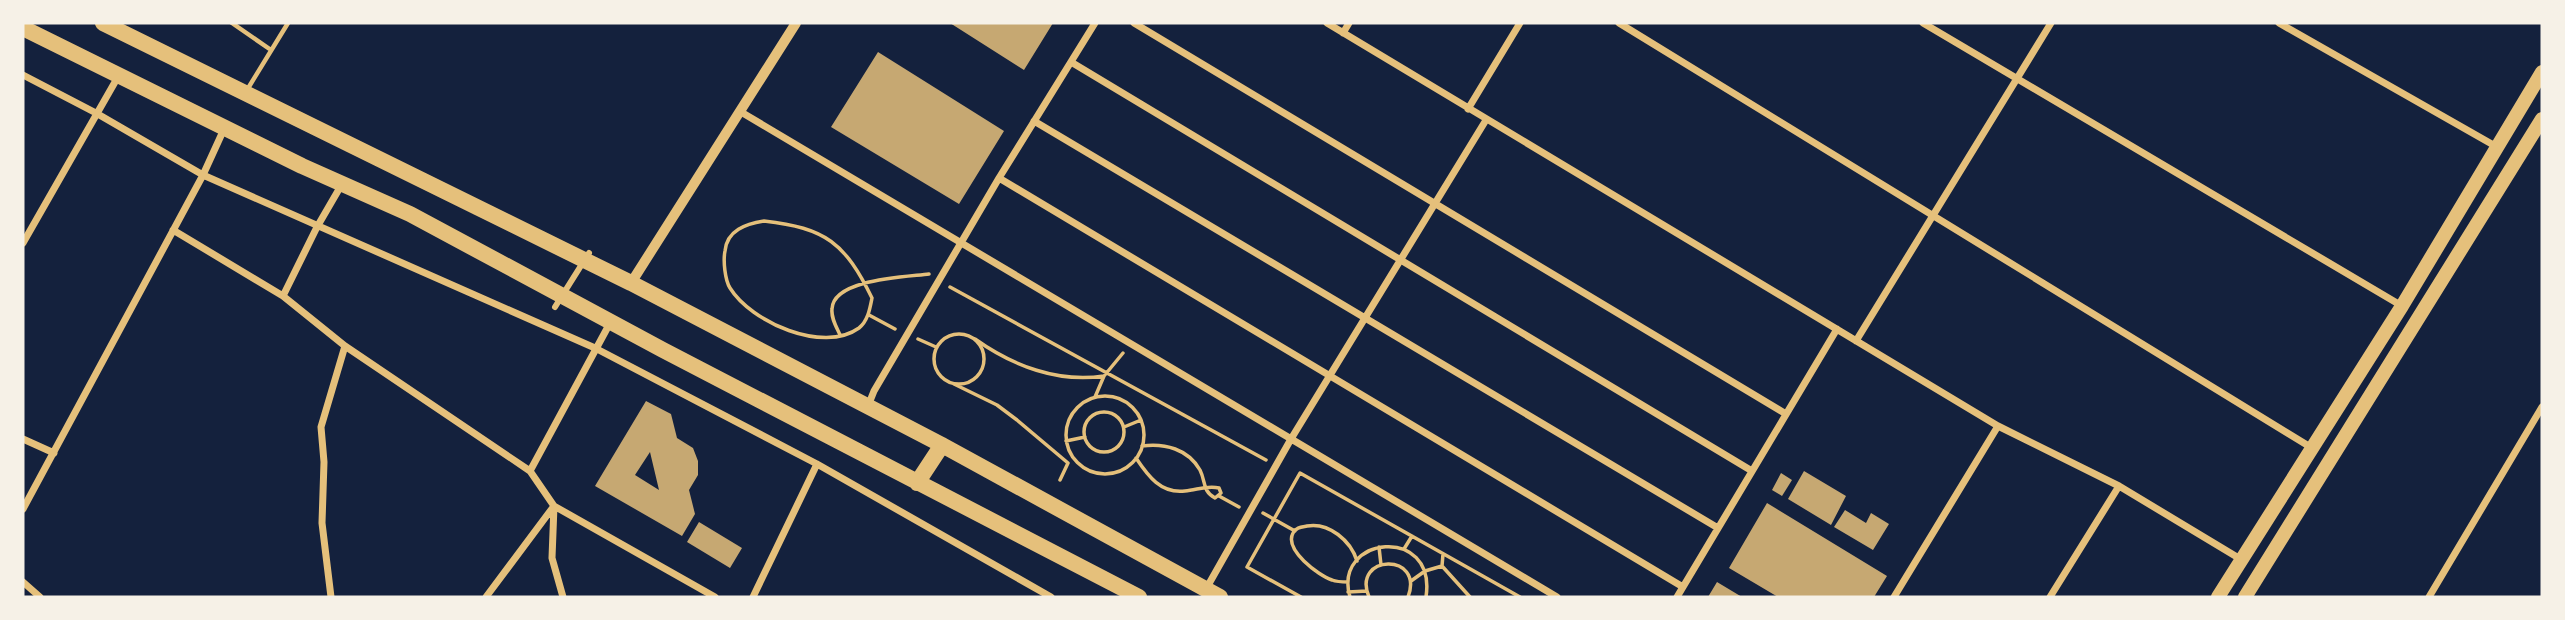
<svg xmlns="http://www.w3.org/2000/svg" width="2565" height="620" viewBox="0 0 2565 620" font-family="'Roboto Condensed',sans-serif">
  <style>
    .building { fill: #c6a872; fill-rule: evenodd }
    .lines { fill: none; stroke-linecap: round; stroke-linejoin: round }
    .path { stroke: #e5c07b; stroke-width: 3.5 }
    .service { stroke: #e5c07b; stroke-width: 4.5 }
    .pedestrian { stroke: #e5c07b; stroke-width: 6 }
    .minor { stroke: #e5c07b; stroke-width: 7 }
    .tertiary { stroke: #e5c07b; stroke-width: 10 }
    .primary { stroke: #e5c07b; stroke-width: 14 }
    .trunk { stroke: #e5c07b; stroke-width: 16 }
  </style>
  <rect width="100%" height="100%" fill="#14213d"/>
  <path class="building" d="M950,23H1053L1024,70Z
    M878,52L1004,131L959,204L831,127Z
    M646,401L671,414L677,438L693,448L698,461V475L689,490L695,514L682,536L595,486ZM650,452L659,490L635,475Z
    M1804,471L1846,496L1831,525L1788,499Z
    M1781,473L1792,480L1782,496L1772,490Z
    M1767,503L1887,576L1874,597H1778L1729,568Z
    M1845,510L1866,523L1871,513L1889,524L1873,550L1834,527Z
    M699,522L742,548L730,568L687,542Z
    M1717,582L1742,597H1708Z"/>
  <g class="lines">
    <path class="path" d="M764,221C826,228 845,243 872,298C870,308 868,321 859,328C823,354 751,322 730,288C725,280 723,261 725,251C727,230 746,224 764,221Z
      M950,287L1266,460
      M869,315L895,329
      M934 359a25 25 0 1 1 50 0a25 25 0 1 1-50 0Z
      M840,335C836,326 831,318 832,309C833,279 906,277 929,274
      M918,339L936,347
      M975,339C1013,366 1058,383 1104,376L1123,353
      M954,384L997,405L1017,420L1068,463L1060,480
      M1066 435a39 39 0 1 1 78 0a39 39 0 1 1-78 0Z
      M1095,397L1104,376
      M1084 432a20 20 0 1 1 40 0a20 20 0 1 1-40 0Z
      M1124,427L1141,420
      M1066,441L1085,437
      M1136,458C1148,476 1161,494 1185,491C1197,490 1207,485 1219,488L1221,493L1215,498C1202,491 1206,482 1200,470C1188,449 1165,443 1142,446
      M1219,496L1239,507
      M1263,513L1295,531
      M1379,547L1381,565
      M1404,549L1412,536
      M1443,554L1442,566L1470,597
      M1411,581L1425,571L1442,566
      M1348,582C1343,582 1337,582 1332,580C1318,575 1284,550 1293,533C1296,527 1302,527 1307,526C1329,522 1351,541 1357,561
      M1348,592L1367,591
      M1301,597L1247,567L1300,473L1520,597
      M1350,597C1332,536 1437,524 1426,597
      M1369,597C1351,554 1425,552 1408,597"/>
    <path class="service" d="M232,23L271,50
      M247,90L288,23"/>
    <path class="pedestrian" d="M555,307L589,253"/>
    <path class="minor" d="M1134,23L1786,414
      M1327,23L1998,426L2119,486L2242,560
      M1619,23L2312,448
      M1923,23L2402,306
      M2279,23L2497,147
      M1343,33L1349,23
      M1071,62L1752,471
      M23,75L96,113L203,175L595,348L817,464L1051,597
      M1468,109L1520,23
      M741,112L1557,597
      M1034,121L1718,528
      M999,178L1683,587
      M173,230L283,296L345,346L530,471L554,506L552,558L563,597
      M23,243L119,75
      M283,296L317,227L342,184
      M1856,341L2051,23
      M868,406L874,391L999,178L1095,23
      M23,439L54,453
      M530,471L610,323
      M23,509L203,175L224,129
      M23,582L40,597
      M1206,589L1291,439L1486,120
      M331,597L322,523L324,462L321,427L345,346
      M486,597L554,506L715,597
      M753,597L817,464
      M1677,597L1837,329
      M1894,597L1998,426
      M2050,597L2119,486
      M2429,597L2542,407"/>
    <path class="tertiary" d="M631,283L796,23"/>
    <path class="primary" d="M2218,597L2402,306L2542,72
      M2245,597L2542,119"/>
    <path class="trunk" d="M103,23L631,283L942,445L1220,597
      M23,28L302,166L410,214L663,350L1139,597
      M917,483L942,445"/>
  </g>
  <rect width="2565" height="620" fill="none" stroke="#f6f1e7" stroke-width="49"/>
</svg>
